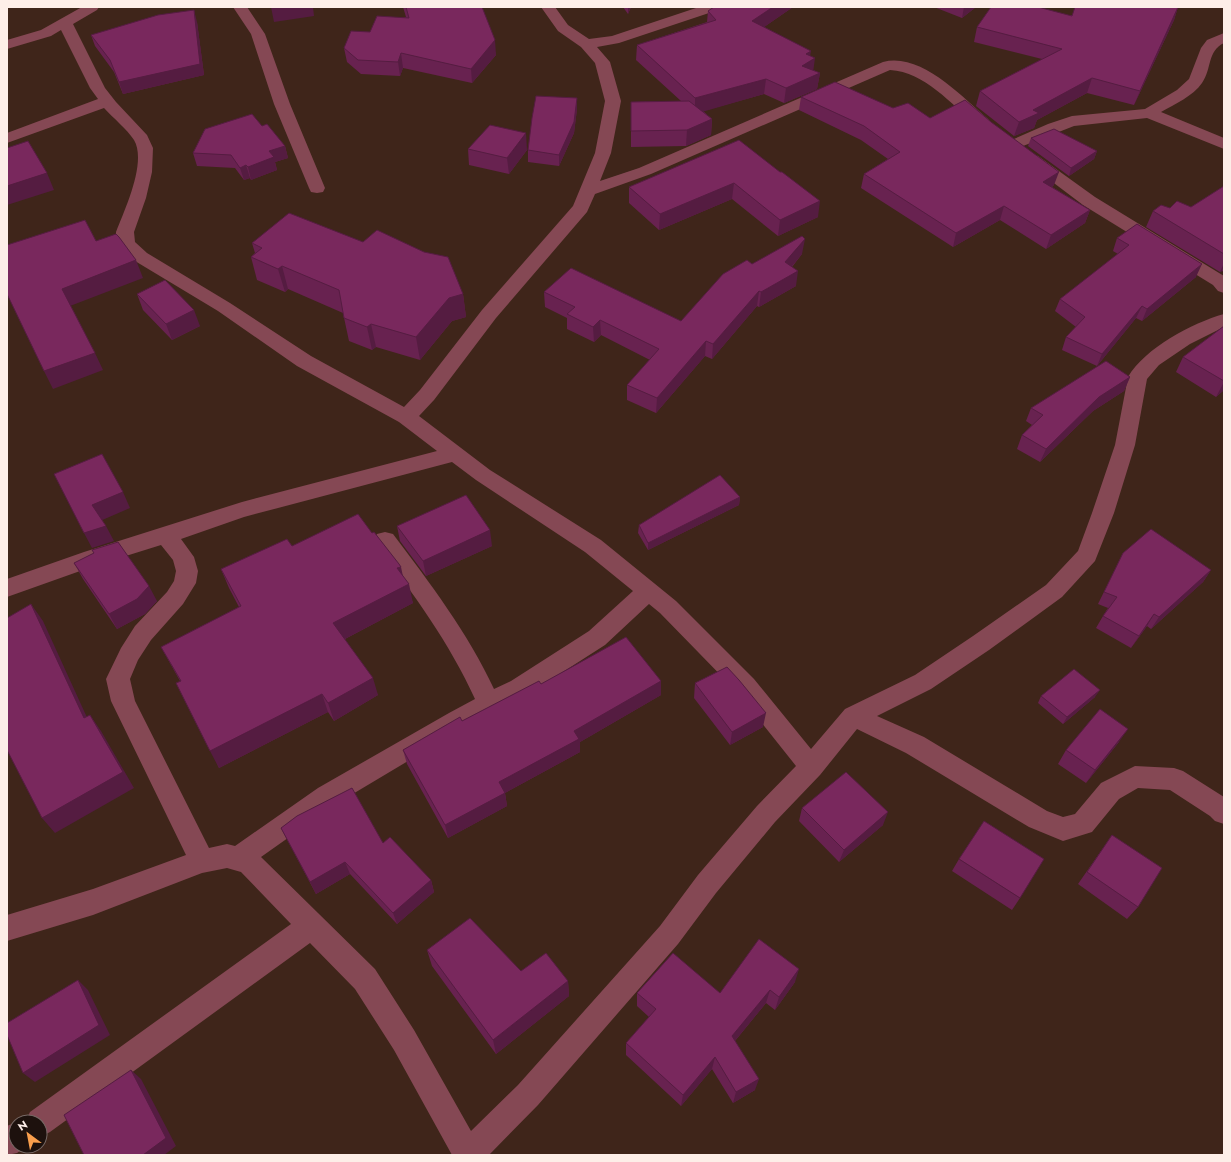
<svg xmlns="http://www.w3.org/2000/svg" width="1231" height="1162" viewBox="0 0 1231 1162" font-family="Jost,sans-serif">
  <style>
    .lines { fill: none; stroke-linecap: round; stroke-linejoin: round }
    .minor { fill: #854854; fill-rule: evenodd }
    .wall { fill: #682250 }
    .shaded-wall { fill: #551c41 }
    .building { fill: #79285d; stroke: #551c41 }
  </style>
  <rect width="100%" height="100%" fill="#3f251a"/>
  <g class="lines">
    <path class="minor" d="M82,7H99L97,10L73,24L105,88L116,102L147,135L153,148L152,172L146,198L134,232L135,242L147,253L230,303L311,356L404,407L420,390L482,310L573,206L595,153L605,101L595,63L581,47L558,31L541,7H555L568,25L589,39L612,36L699,7H720L718,10L619,43L597,47L610,62L621,101L611,153L600,181L639,168L883,62C921,52 962,97 988,119L990,122L988,125L982,127L976,125C951,104 925,72 890,70L651,174L595,194L587,212L496,318L434,400L419,416L490,470L601,540L676,601L754,679L811,749L845,709L915,675L973,636L1046,585L1078,551L1092,513L1115,445L1128,377C1145,348 1192,323 1224,314V327L1190,344L1159,365L1147,379L1135,445L1114,513L1095,561L1062,597L989,650L931,689L877,716L924,737L1047,811L1063,817L1075,814L1101,783L1135,766L1174,768L1183,771L1224,797V824L1215,821L1210,816L1170,790L1138,788L1119,799L1092,832L1063,841L1029,827L906,753L857,729L820,775L775,822L716,893L678,944L538,1105L489,1155H452L394,1050L355,989L310,943L50,1132L40,1137V1122H25L30,1112L291,924L241,872L227,868L202,873L93,915L7,941V915L93,889L186,855L111,701L106,679L121,648L135,626L167,592L174,581L176,571L173,560L161,545L97,565L7,597V579L84,552L242,502L437,451L399,422L297,366L218,311L135,261L123,250L116,240V232C125,209 147,162 134,140C127,129 113,118 104,108L7,143V133L98,99L90,88L61,30L51,36L7,49V40L41,30ZM452,462L476,480L585,552L633,591L589,631L511,681L494,689C468,633 430,583 393,534L385,532L377,534L374,540L377,546C414,594 450,644 475,699L449,713L318,788L235,846L227,844L209,848L135,701L130,679L138,660L151,640L183,604L196,583L198,571L194,557L181,539L244,517ZM649,604L660,613L738,693L796,766L757,806L698,875L660,926L518,1085L471,1131L414,1030L375,969L261,857L336,804L465,727L527,695L605,645Z
      M233,7H247L265,34L290,104L325,188L323,192L317,193L311,192L309,188L274,104L251,34Z
      M1224,33V43C1207,51 1212,69 1202,83C1193,96 1175,104 1161,112L1224,138V149L1147,118L1074,126L1013,150L1007,148L1005,145L1007,142L1048,124L1072,116L1145,109L1177,90L1189,79L1201,48L1207,40Z
      M1032,154L1038,156L1095,197L1224,276V293L1218,291L1213,285L1083,205L1026,162L1024,159L1026,156Z
      M16,1122V1146H27L17,1153L7,1155V1126Z"/>
  </g>
  <path class="wall" d="M403,7H482L496,55L472,83L403,68L400,76L361,74L347,62L344,48L370,32L406,17Z
    M623,7H631L628,14Z
    M793,7L764,27L810,56L813,70L820,73L817,89L784,103L764,94L703,111L712,119L711,135L686,146L631,147V102L681,101L636,60L637,45L707,22L708,11Z
    M934,7H976L962,18Z
    M1178,7L1174,20L1134,105L1087,93L1037,120L1034,128L1014,136L976,106L980,91L1042,59L974,42L977,27L1072,15Z
    M197,22L204,75L123,94L114,72L95,46L91,35Z
    M801,97L893,108L930,118L1054,185L1052,187L1090,210L1085,223L1046,249L1000,220L953,247L861,188L864,174L888,159L861,140L799,110Z
    M577,109L574,133L559,166L528,162V150Z
    M262,126L285,146L288,158L275,162L277,170L251,180L250,178L244,180L235,168L197,166L193,153Z
    M1031,138L1097,151L1094,159L1069,176L1028,146Z
    M739,140L818,217L778,236L732,199L659,230L629,203V187Z
    M468,149L527,150L509,174L469,165Z
    M1224,186V272L1222,271L1220,272L1146,227L1153,211L1170,208L1191,207Z
    M1117,238L1196,277L1142,321L1136,318L1097,366L1062,350L1066,337L1076,327L1055,311L1060,299L1118,254L1113,251Z
    M252,243L463,294L466,317L452,321L420,360L376,347L372,350L349,341L343,313L288,289L285,292L257,280L251,257L255,253Z
    M802,254L792,267L796,286L759,307L757,306L712,359L705,356L656,413L627,400V385L650,360L601,335L594,342L567,329V318L545,307L544,292L681,321L752,264Z
    M137,294L200,326L172,340L143,310Z
    M1224,326V390L1216,397L1176,372L1183,357Z
    M1130,377L1124,391L1093,411L1040,462L1017,449L1022,435L1032,425L1026,421L1031,408Z
    M740,497L739,505L648,550L638,533L639,525Z
    M397,526L492,546L426,576L400,541Z
    M292,546L402,575L413,603L345,639L378,695L334,721L328,712L219,768L180,681L161,647L239,607L229,588L221,569Z
    M1123,553L1211,570L1203,582L1151,629L1147,626L1131,648L1096,628L1103,616L1108,608L1098,604Z
    M74,563L157,601L145,614L117,629L83,579Z
    M661,681V695L580,742V752L505,793L507,806L448,838L407,764L403,750L462,721L541,684Z
    M695,683L763,727L730,745L694,698Z
    M1041,696L1095,697L1063,724L1038,703Z
    M1119,742L1086,783L1058,764L1066,750Z
    M802,808L883,825L839,862L799,821Z
    M281,828L383,843L431,880L434,892L397,924L350,874L316,894Z
    M1112,835L1138,907L1127,919L1078,884Z
    M959,859L1020,898L1012,910L952,871Z
    M427,950L568,981L569,996L496,1054L432,966Z
    M795,982L775,1010L766,1003L735,1041L755,1090L733,1103L712,1069L681,1106L626,1055V1043L649,1017L637,1006V993H720Z"/>
  <path class="shaded-wall" d="M271,7H313L314,16L274,22Z
    M628,7H631L628,14Z
    M773,7H793L751,36L752,21Z
    M964,7H976L962,18Z
    M1178,7L1174,20L1134,105L1140,91Z
    M194,10L197,22L204,75L123,94L119,82Z
    M495,40L496,55L472,83L471,69Z
    M811,51L809,62L815,58L813,73L802,66L806,54Z
    M401,53L403,68L400,76L398,62Z
    M820,73L817,89L784,103L786,88Z
    M1092,78L1087,93L1037,120L1034,128L1014,136L1019,122L1033,110Z
    M766,79L764,94L695,114V98Z
    M577,98V109L574,133L559,166V155Z
    M712,119L711,135L686,146L687,130Z
    M526,133L527,150L509,174L507,158Z
    M285,146L288,158L275,162L277,170L251,180L248,167L269,151Z
    M1097,151L1094,159L1069,176L1071,168Z
    M246,165L250,178L244,180L240,168Z
    M1059,172L1054,185L1038,196L1043,182Z
    M47,173L54,190L7,205V186Z
    M734,183L732,199L659,230L660,214Z
    M820,201L818,217L778,236L780,220Z
    M1004,206L1000,220L953,247L956,233Z
    M1090,210L1085,223L1046,249L1051,235Z
    M805,239L802,254L783,277L785,262Z
    M136,260L143,278L70,306L62,289Z
    M1224,263V266L1222,271L1220,272Z
    M1202,264L1196,277L1142,321L1147,309Z
    M282,266L288,289L285,292L278,269Z
    M798,271L796,286L759,307L761,292Z
    M759,291L757,306L712,359L713,344Z
    M463,294L466,317L452,321L420,360L416,337L449,298Z
    M1142,306L1136,318L1097,366L1102,354Z
    M194,310L200,326L172,340L166,324Z
    M600,320L601,335L594,342L593,327Z
    M371,324L376,347L372,350L367,327Z
    M706,341L705,356L656,413L657,398Z
    M95,353L103,370L53,389L44,371Z
    M1130,377L1124,391L1093,411L1040,462L1046,449L1099,397Z
    M1224,382V390L1216,397Z
    M123,492L130,508L100,521L92,505Z
    M740,497L739,505L648,550V543Z
    M106,526L114,541L92,548L84,533Z
    M490,530L492,546L426,576L423,561Z
    M401,567L405,586L397,568Z
    M1211,570L1203,582L1151,629L1159,617Z
    M409,584L413,603L339,642L333,623Z
    M149,586L157,601L145,614L117,629L109,614Z
    M31,604L43,621L95,735L84,718Z
    M1154,614L1147,626L1131,648L1139,636Z
    M373,678L378,695L334,721L328,703Z
    M661,681V695L580,742V752L505,793L507,806L448,838L445,825L499,782L574,731Z
    M1100,690L1095,697L1063,724L1067,717Z
    M322,694L328,712L219,768L210,751Z
    M766,713L763,727L730,745L732,732Z
    M90,715L101,731L134,788L55,833L42,818Z
    M1128,729L1119,742L1086,783L1095,770Z
    M888,812L883,825L839,862L844,850Z
    M345,862L350,874L316,894L310,882Z
    M431,880L434,892L397,924L393,913Z
    M799,969L795,982L775,1010L779,997Z
    M78,980L88,990L110,1035L35,1082L23,1073Z
    M568,981L569,996L496,1054L493,1040Z
    M770,990L766,1003L729,1048L732,1036Z
    M715,1057L712,1069L681,1106L683,1095Z
    M131,1070L141,1079L176,1146L164,1155H143Z
    M759,1079L755,1090L733,1103L736,1092Z"/>
  <path class="building" d="M406,7H482L495,40L471,69L401,53L398,62L358,60L344,48L351,31L370,32L377,16L409,18Z
    M714,7H773L752,21L811,51L806,54L815,58L802,66L820,73L786,88L766,79L695,98L637,45L716,20L708,11Z
    M991,7H1038L1072,16L1075,7H1178L1140,91L1092,78L1033,110L1039,113L1019,122L980,91L1062,49L977,27Z
    M194,10L200,64L119,82L110,60L91,35L158,15Z
    M835,82L893,108L908,103L930,118L965,100L991,122L1059,172L1043,182L1090,210L1051,235L1004,206L956,233L864,174L900,152L864,126L801,97Z
    M536,96L577,98L574,122L559,155L528,150L532,118Z
    M689,101L712,119L687,130L631,131V102Z
    M252,114L262,126L267,124L285,146L269,151L274,157L248,167L246,165L240,168L231,155L193,153L205,129Z
    M490,125L526,133L507,158L468,149Z
    M1054,129L1097,151L1071,168L1031,138Z
    M739,140L780,172H782L820,201L780,220L734,183L660,214L629,187Z
    M28,141L47,173L7,186V148Z
    M1224,186V254L1153,211L1161,205L1170,208L1177,201L1191,207Z
    M289,213L363,242L377,230L424,252L448,257L463,294L449,298L416,337L371,324L367,327L344,318L339,290L282,266L278,269L251,257L262,248L252,243Z
    M85,220L96,241L116,234L119,237L136,260L62,289L95,353L44,371L7,294V245Z
    M1137,224L1202,264L1147,309L1142,306L1102,354L1066,337L1085,317L1060,299L1129,245L1117,238Z
    M802,236L805,239L785,262L798,271L761,292L759,291L713,344L706,341L657,398L627,385L659,349L600,320L593,327L567,314L575,307L544,292L571,268L681,321L723,274L747,260L752,264Z
    M165,280L194,310L166,324L137,294Z
    M1224,326V381L1183,357Z
    M1106,361L1130,377L1099,397L1046,449L1022,435L1043,415L1031,408Z
    M102,454L123,492L92,505L106,526L84,533L54,474Z
    M720,475L740,497L648,543L639,525Z
    M466,495L490,530L423,561L397,526Z
    M358,514L372,533L374,532L399,564L401,567L397,568L409,584L333,623L373,678L328,703L322,694L210,751L176,683L181,681L161,647L241,606L221,569L287,539L292,546Z
    M1151,529L1211,570L1159,617L1154,614L1139,636L1103,616L1117,597L1104,592L1123,553Z
    M118,542L149,586L137,599L109,614L74,563L94,553L92,550Z
    M31,604L84,718L90,715L123,772L42,818L7,750V618Z
    M626,637L661,681L574,731L579,739L499,782L505,793L445,825L403,750L460,717L462,721L539,681L541,684Z
    M727,667L739,680L766,713L732,732L695,683Z
    M1074,669L1100,690L1067,717L1041,696Z
    M1100,709L1128,729L1095,770L1066,750Z
    M846,772L888,812L844,850L802,808Z
    M352,788L383,843L390,837L431,880L393,913L345,862L310,882L281,828L297,816Z
    M984,821L1044,859L1020,898L959,859Z
    M1112,835L1162,868L1138,907L1087,872Z
    M470,918L521,971L546,953L568,981L493,1040L427,950Z
    M759,939L799,969L779,997L770,990L732,1036L759,1079L736,1092L715,1057L683,1095L626,1043L656,1009L637,993L673,953L720,993Z
    M78,980L99,1025L23,1073L7,1035V1023Z
    M131,1070L166,1138L143,1155H84L64,1115Z"/>
  <rect width="1231" height="1162" fill="none" stroke="#fdeee8" stroke-width="16"/>
  <g transform="translate(28 1134) rotate(328)"><circle r="19" fill="#1d110d" stroke="#776965"/>
  <path d="M0-3L7 15L0 10L-7 15Z" fill="#f99f4d"/>
  <text y="-6" font-size="11" font-weight="bold" text-anchor="middle" fill="#fdeee8">N</text>
  </g>
</svg>
